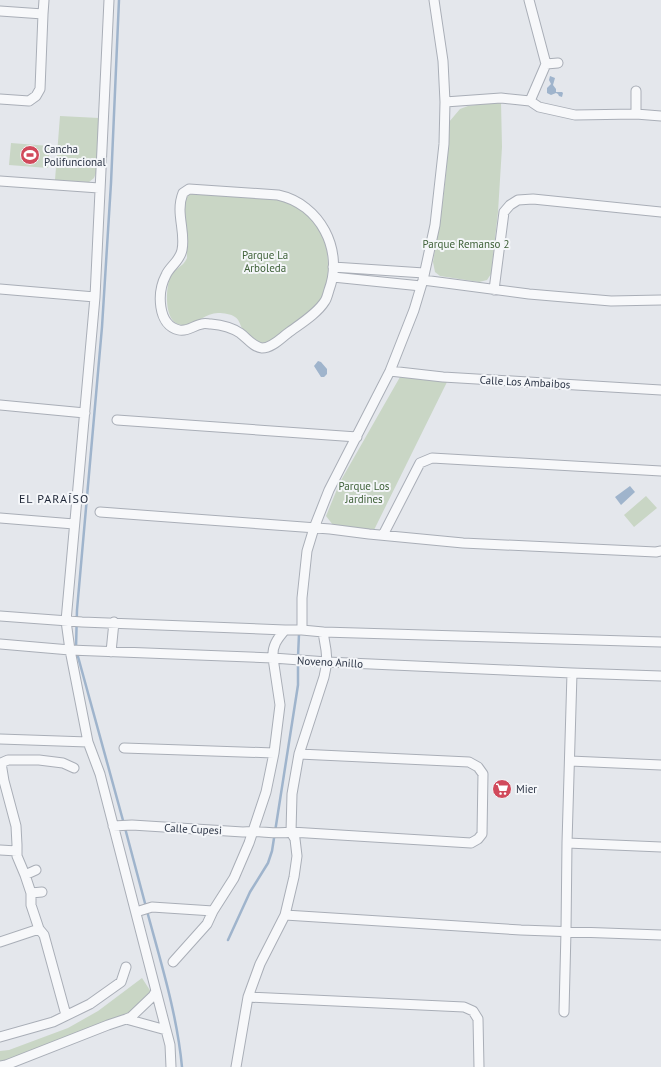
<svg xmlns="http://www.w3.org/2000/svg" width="661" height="1067" viewBox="0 0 661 1067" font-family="'PT Sans',sans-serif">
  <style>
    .green { fill: #c9d6c5 }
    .water { fill: #9fb4cc }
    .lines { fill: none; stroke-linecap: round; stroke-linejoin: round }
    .stream { stroke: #9fb4cc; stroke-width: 2.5 }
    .minor-casing { stroke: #a9aeb7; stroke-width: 11 }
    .minor { stroke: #f7f8fa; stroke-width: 9 }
    .labels { text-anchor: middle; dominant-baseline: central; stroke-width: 4; stroke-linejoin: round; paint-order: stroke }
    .poi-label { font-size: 11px; fill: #2b3445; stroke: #f4f6f9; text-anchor: start }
    .park-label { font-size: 11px; fill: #3f6138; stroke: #f4f6f9 }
    .street-label { font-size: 11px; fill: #2b3445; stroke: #f4f6f9 }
    .neighbourhood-label { font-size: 12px; letter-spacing: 1px; fill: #1d2536; stroke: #f4f6f9 }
  </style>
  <rect width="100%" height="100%" fill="#e4e7ec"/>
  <path class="green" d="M501,102L502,147L498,212L491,274L487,280L479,282L440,276L435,272L433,262L443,200L446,174L449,122L460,109L468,106Z
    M60,116L99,118L96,173L94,178L89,182L55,180Z
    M11,143L50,146L48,168L9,165Z
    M192,194C212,195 232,196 252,197C266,198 281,198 294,204C298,205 302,210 305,213C309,216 314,219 317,223C329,239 331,275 324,293C319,308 302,317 290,327C282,333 273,343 262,343C255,343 247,335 243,330C240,326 240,320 235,317C231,314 224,313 218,313C206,313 197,324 184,325C164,327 165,291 170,278C173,268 183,268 187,258L186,222L184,205L188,195Z
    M400,377L447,382L374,530L333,525L326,516L340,482Z
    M646,496L657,508L634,527L624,515Z
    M142,978L153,995L130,1016L0,1065V1051L9,1050L68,1028L98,1011Z"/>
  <path class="water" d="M550,76L555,78L553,85L556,89V92H562L563,93L562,97L559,96L558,94L556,93L551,95L547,93V88L551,84L549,80Z
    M318,361L321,362L327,369V374L324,377H321L314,366Z
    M630,486L635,492L621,505L615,497Z"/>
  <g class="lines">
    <path class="stream" d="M76,648L77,610L102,327L111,183L119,0
      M77,653L124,824
      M298,657L299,634
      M125,828L146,907
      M147,911C161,963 177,1014 182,1067
      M228,940L250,892L268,863L272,851L298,685V662"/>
    <defs>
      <path id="minor" d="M529,0L546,64
        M0,11L43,14L44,0
        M0,99L29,101L36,96L40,89L43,14
        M530,101L546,64L558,63
        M445,102L501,98L530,101L539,107L575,115L636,114L661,116
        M636,114V91
        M0,181L99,188
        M189,189L278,195C320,204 344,250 329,290C328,293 327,298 325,301C317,314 300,324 288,333C281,338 272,348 262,348C253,347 247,338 240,333C231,327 222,325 211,324C208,324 205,323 202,324C194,325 188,332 179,330C157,325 157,292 166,275C170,266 180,261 182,250C186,231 175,213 183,193Z
        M333,267L424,273
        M333,277L421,286
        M423,280L529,294L611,301L661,300
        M0,289L95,297
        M494,290L504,212L510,205L518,200L533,199L661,212
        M390,371L443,377L661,390
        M0,405L85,413
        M117,420L357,437
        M100,512L330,529L369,534L463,543L656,552L661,551
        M0,518L74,524
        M383,535L420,463L432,458L661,471
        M0,616L82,622L285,630
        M302,630V598L307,551L314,528L329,490L390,371L414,310L423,280L435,225L444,144L445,102L443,61L434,0
        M323,632L661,642
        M0,644L70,650L273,658L327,662L572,673L661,676
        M111,652L114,622
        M0,739L88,742
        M124,748L274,753
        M570,761L661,765
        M113,826L132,825L243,832C259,830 275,835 291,832L471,843L478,839L482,834L483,774L478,767L469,762L299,754
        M567,843L661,847
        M0,850L17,851
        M36,870L25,875L17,856V845L16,826L4,781L1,763L8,760H39L63,763L74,768
        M25,875L31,893
        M136,912L152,907L213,911
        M285,915L521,930L661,935
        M39,929L31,905V893L42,892
        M0,942L39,929L44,935L66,1015
        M173,962L207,924L213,911L234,878L249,843L266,792L274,753L280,705L273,658C272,646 277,639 285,630H302L323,632L326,650L327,662L324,677L299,754L292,794L291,832L295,839L297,856L294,877L285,915L260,964L248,997L236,1067
        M156,991L170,1045L171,1067
        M248,997L464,1007L473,1011L478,1019L479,1067
        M564,1012L566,931L567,843L572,673
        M126,1019L166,1030
        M0,1037L53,1022L90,1004L121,982L126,967
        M0,1066L6,1065L108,1025L126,1019L131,1017L153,996L156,991L100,774L88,742L70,650L66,621L95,297L109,0"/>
    </defs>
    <use href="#minor" class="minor-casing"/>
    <use href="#minor" class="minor"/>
  </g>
  <defs>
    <symbol id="stadium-disc" viewBox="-11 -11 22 22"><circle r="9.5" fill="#d1495b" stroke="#f4f6f9"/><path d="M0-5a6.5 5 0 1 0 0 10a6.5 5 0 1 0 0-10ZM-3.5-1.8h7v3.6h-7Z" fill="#fff"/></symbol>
    <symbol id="supermarket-disc" viewBox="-11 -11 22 22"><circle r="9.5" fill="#d1495b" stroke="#f4f6f9"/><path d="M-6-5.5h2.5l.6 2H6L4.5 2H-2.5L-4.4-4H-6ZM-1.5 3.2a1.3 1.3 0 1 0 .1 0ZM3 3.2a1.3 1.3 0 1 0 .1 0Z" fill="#fff"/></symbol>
  </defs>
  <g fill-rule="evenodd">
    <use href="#stadium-disc" x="19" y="144" width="22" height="22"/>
    <use href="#supermarket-disc" x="491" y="778" width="22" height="22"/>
  </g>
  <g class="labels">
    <g class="poi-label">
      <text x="44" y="149">Cancha<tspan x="44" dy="13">Polifuncional</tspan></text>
      <text x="516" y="789">Mier</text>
    </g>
    <g class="park-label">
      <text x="466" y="244">Parque Remanso 2</text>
      <text x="265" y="255">Parque La<tspan x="265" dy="13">Arboleda</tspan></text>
      <text x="364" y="486">Parque Los<tspan x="364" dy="13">Jardines</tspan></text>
    </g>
    <g class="street-label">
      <text transform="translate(525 382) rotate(3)">Calle Los Ambaibos</text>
      <text transform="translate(330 662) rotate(3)">Noveno Anillo</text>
      <text transform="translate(193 829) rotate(3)">Calle Cupesi</text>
    </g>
    <g class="neighbourhood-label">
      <text x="54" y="498">EL PARAÍSO</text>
    </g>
  </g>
</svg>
